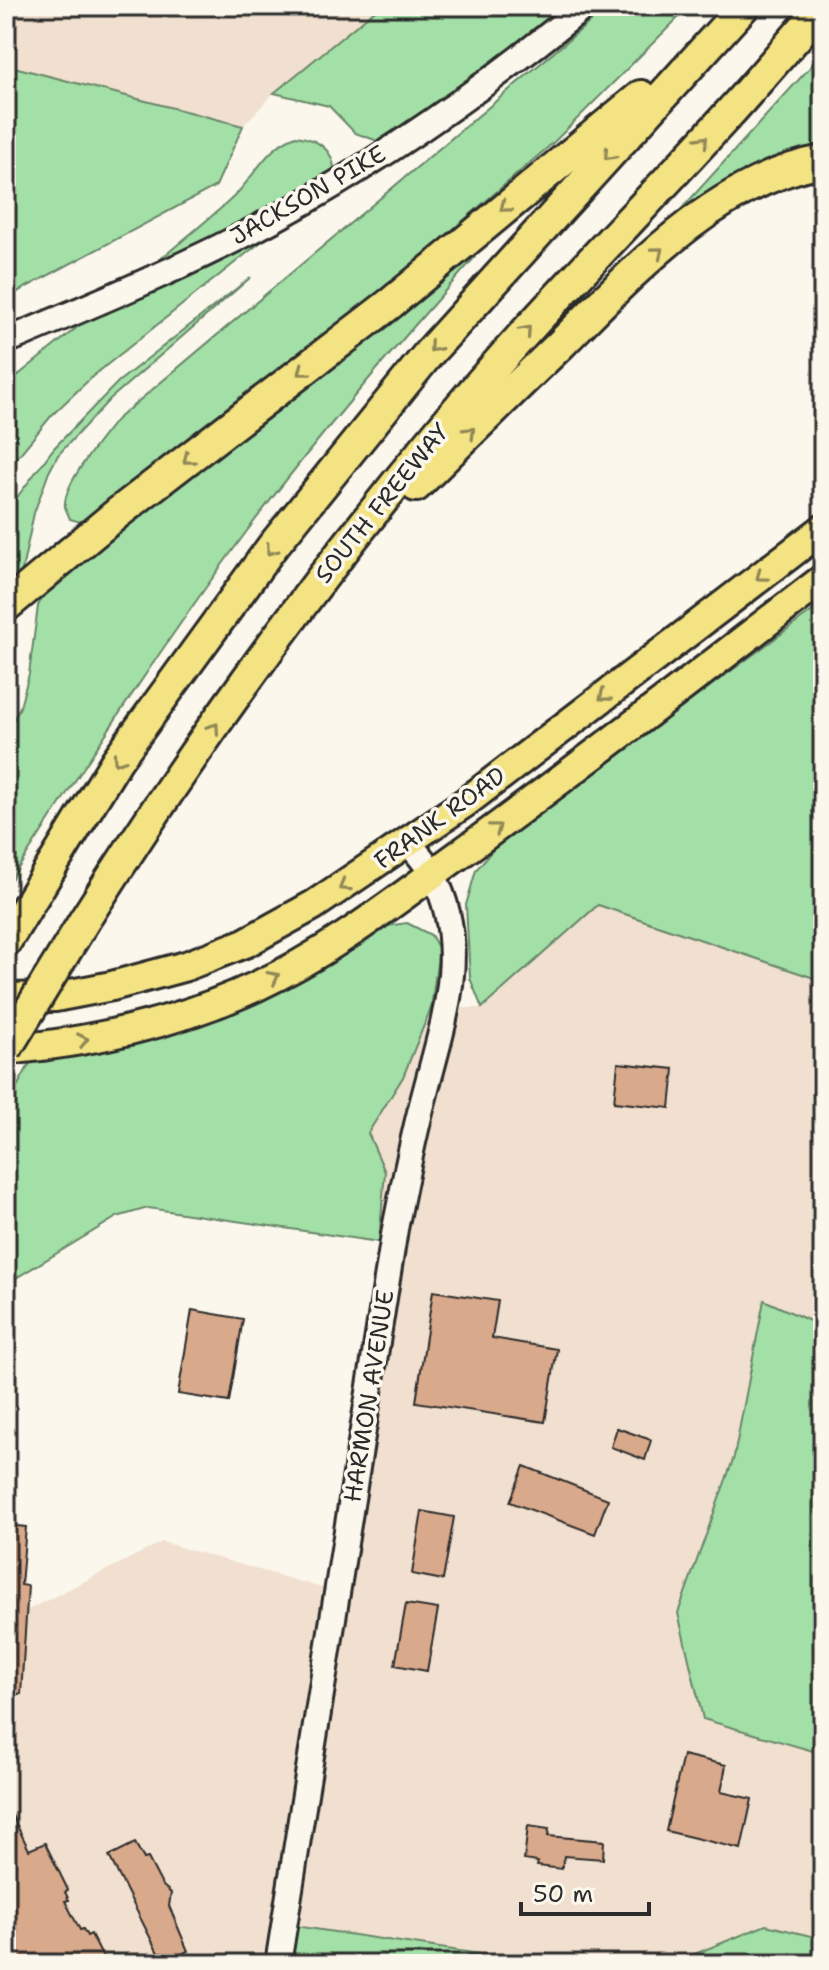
<svg xmlns="http://www.w3.org/2000/svg" width="829" height="1970" viewBox="0 0 829 1970" font-family="'Shantell Sans',sans-serif">
  <style>
    .built { fill: #f1e0cf }
    .green { fill: #a3e0a7; stroke: #678669; stroke-width: 2 }
    .building { fill: #d9a98b; stroke: #2b2b2b; stroke-width: 2 }
    .lines { fill: none; stroke-linecap: round; stroke-linejoin: round }
    .secondary-casing { stroke: #2b2b2b; stroke-width: 30 }
    .trunk-casing { stroke: #2b2b2b; stroke-width: 34 }
    .motorway-casing { stroke: #2b2b2b; stroke-width: 36 }
    .secondary { stroke: #fbf7ec; stroke-width: 24 }
    .trunk { stroke: #f4e382; stroke-width: 28 }
    .motorway { stroke: #f4e382; stroke-width: 30 }
    .motorway-bridge-casing { stroke: #2b2b2b; stroke-width: 36; stroke-linecap: butt }
    .motorway-bridge { stroke: #f4e382; stroke-width: 30 }
    .oneway { stroke: #908756 }
    .labels { text-anchor: middle; dominant-baseline: central; stroke-width: 7; stroke-linejoin: round; paint-order: stroke }
    .street-label { font-size: 24px; fill: #2b2b2b; stroke: #fbf7ec }
  </style>
  <rect width="100%" height="100%" fill="#fbf7ec"/>
  <filter id="ink" filterUnits="userSpaceOnUse"><feTurbulence type="fractalNoise" baseFrequency=".0125" numOctaves="2"/><feDisplacementMap in="SourceGraphic" scale="16" xChannelSelector="R" yChannelSelector="G"/><feConvolveMatrix kernelMatrix="1 2 1 2 8 2 1 2 1" color-interpolation-filters="sRGB"/></filter>
  <g filter="url(#ink)">
    <path class="built" d="M6,6H380L274,93L243,126L6,65Z
      M598,905L823,981V1327L764,1301L734,1457L678,1613L703,1719L823,1754V1939L766,1925L670,1964H545L276,1923L269,1964H6V1621L162,1542L329,1590L379,1242L385,1172L368,1133L403,1077L431,1008H483Z"/>
    <path class="green" d="M380,6H566L408,131L392,141L375,140L355,133L329,106L274,93Z
      M609,6H690L554,142L382,291L95,516L81,522L70,519C70,518 65,508 65,507C62,485 102,438 116,420Z
      M823,53V149L680,221L674,217Z
      M6,65L243,126L216,186L6,298Z
      M296,136C324,140 341,157 331,186L93,376L52,415L6,471V385C80,325 155,265 227,203C253,182 263,148 296,136Z
      M472,251L475,257C396,346 318,436 247,531C161,646 84,767 6,887V734L20,707L29,674L38,606L47,586Z
      M251,277L110,399L58,455L49,472L34,513L21,575L6,590V512L54,448L118,382Z
      M823,603V981L598,905L482,1008L470,978L466,905L476,870L499,842Z
      M407,923L431,935L439,949L431,1008L403,1077L368,1133L385,1172L379,1242L148,1208L117,1217L6,1284V1107L36,1052L271,994L387,926Z
      M764,1300L823,1327V1754L703,1719L678,1613L734,1457Z
      M766,1925L823,1939V1964H670Z
      M295,1926L545,1964H290Z"/>
    <path class="building" d="M618,1063L674,1069L670,1108L614,1102Z
      M433,1291L498,1301L492,1338L557,1349L545,1422L416,1402Z
      M192,1310L243,1319L229,1402L178,1394Z
      M617,1428L651,1440L645,1460L611,1447Z
      M524,1466L608,1499L595,1534L510,1502Z
      M422,1511L454,1517L443,1580L412,1574Z
      M6,1525L26,1527L21,1585L28,1586L21,1694L6,1693Z
      M406,1604L438,1609L427,1671L395,1665Z
      M683,1755L726,1765L721,1792L752,1799L741,1849L666,1831Z
      M6,1803L29,1850L45,1843L68,1890L65,1892L69,1900L65,1901L80,1930L83,1929L87,1936L91,1934L106,1964H6Z
      M528,1826L549,1829L548,1836L604,1841L603,1859L564,1856L562,1869L537,1866L538,1862L524,1860Z
      M135,1843L144,1859L148,1858L162,1885L171,1893L169,1906L188,1951L163,1963L109,1856Z"/>
    <g class="lines">
      <defs>
        <path id="secondary" d="M6,341C97,303 189,265 276,218C386,158 488,85 585,6
          M278,1964L395,1229C404,1185 412,1141 424,1097C443,1023 471,948 433,875C427,863 416,852 407,841"/>
        <path id="trunk" d="M6,998L55,997L112,986L186,966L245,943L314,905L466,802L823,529
          M6,1050C92,1042 178,1023 257,986C331,952 395,901 460,854C583,765 703,671 823,579"/>
        <path id="motorway" d="M416,486C464,438 512,391 561,344C634,271 717,180 823,161
          M6,606L119,512L391,303L641,96
          M84,921C194,747 314,580 446,423C534,318 631,221 723,120C757,83 789,44 823,7
          M6,941L117,760L272,547L429,353L744,6"/>
      </defs>
      <use href="#secondary" class="secondary-casing"/>
      <use href="#trunk" class="trunk-casing"/>
      <use href="#motorway" class="motorway-casing"/>
      <use href="#secondary" class="secondary"/>
      <use href="#trunk" class="trunk"/>
      <use href="#motorway" class="motorway"/>
      <defs>
        <path id="motorway-bridge" d="M6,1049L84,921"/>
      </defs>
      <use href="#motorway-bridge" class="motorway-bridge-casing"/>
      <use href="#motorway-bridge" class="motorway-bridge"/>
    </g>
    <defs><path id="oneway-chevron" d="M-2-3.5L2.5 0L-2 3.5" fill="none" stroke-width="1.6" stroke-linecap="round" stroke-linejoin="round" transform="scale(2)"/></defs>
    <g class="oneway">
      <use href="#oneway-chevron" transform="translate(703 141) rotate(-47)"/>
      <use href="#oneway-chevron" transform="translate(609 155) rotate(132)"/>
      <use href="#oneway-chevron" transform="translate(505 207) rotate(141)"/>
      <use href="#oneway-chevron" transform="translate(658 252) rotate(-40)"/>
      <use href="#oneway-chevron" transform="translate(526 331) rotate(-48)"/>
      <use href="#oneway-chevron" transform="translate(434 347) rotate(131)"/>
      <use href="#oneway-chevron" transform="translate(303 371) rotate(142)"/>
      <use href="#oneway-chevron" transform="translate(470 432) rotate(-45)"/>
      <use href="#oneway-chevron" transform="translate(188 459) rotate(142)"/>
      <use href="#oneway-chevron" transform="translate(271 550) rotate(127)"/>
      <use href="#oneway-chevron" transform="translate(761 576) rotate(143)"/>
      <use href="#oneway-chevron" transform="translate(604 696) rotate(143)"/>
      <use href="#oneway-chevron" transform="translate(214 728) rotate(-55)"/>
      <use href="#oneway-chevron" transform="translate(118 760) rotate(124)"/>
      <use href="#oneway-chevron" transform="translate(496 828) rotate(-37)"/>
      <use href="#oneway-chevron" transform="translate(344 886) rotate(147)"/>
      <use href="#oneway-chevron" transform="translate(274 977) rotate(-28)"/>
      <use href="#oneway-chevron" transform="translate(83 1040) rotate(-12)"/>
    </g>
  </g>
  <g class="labels">
    <g class="street-label">
      <text transform="translate(308 195) rotate(-30)">JACKSON PIKE</text>
      <text transform="translate(382 503) rotate(-51)">SOUTH FREEWAY</text>
      <text transform="translate(440 818) rotate(-36)">FRANK ROAD</text>
      <text transform="translate(369 1396) rotate(-81)">HARMON AVENUE</text>
    </g>
  </g>
  <rect width="829" height="1970" fill="none" stroke="#fbf7ec" stroke-width="32"/>
  <rect x="16" y="16" width="797" height="1938" fill="none" stroke="#2b2b2b" stroke-width="3" filter="url(#ink)"/>
  <path d="M521 1902v12h128v-12" fill="none" stroke="#2b2b2b" stroke-width="4"/>
  <text x="533" y="1902" font-size="24" fill="#2b2b2b" stroke="#fbf7ec" stroke-width="6" paint-order="stroke">50 m</text>
</svg>
